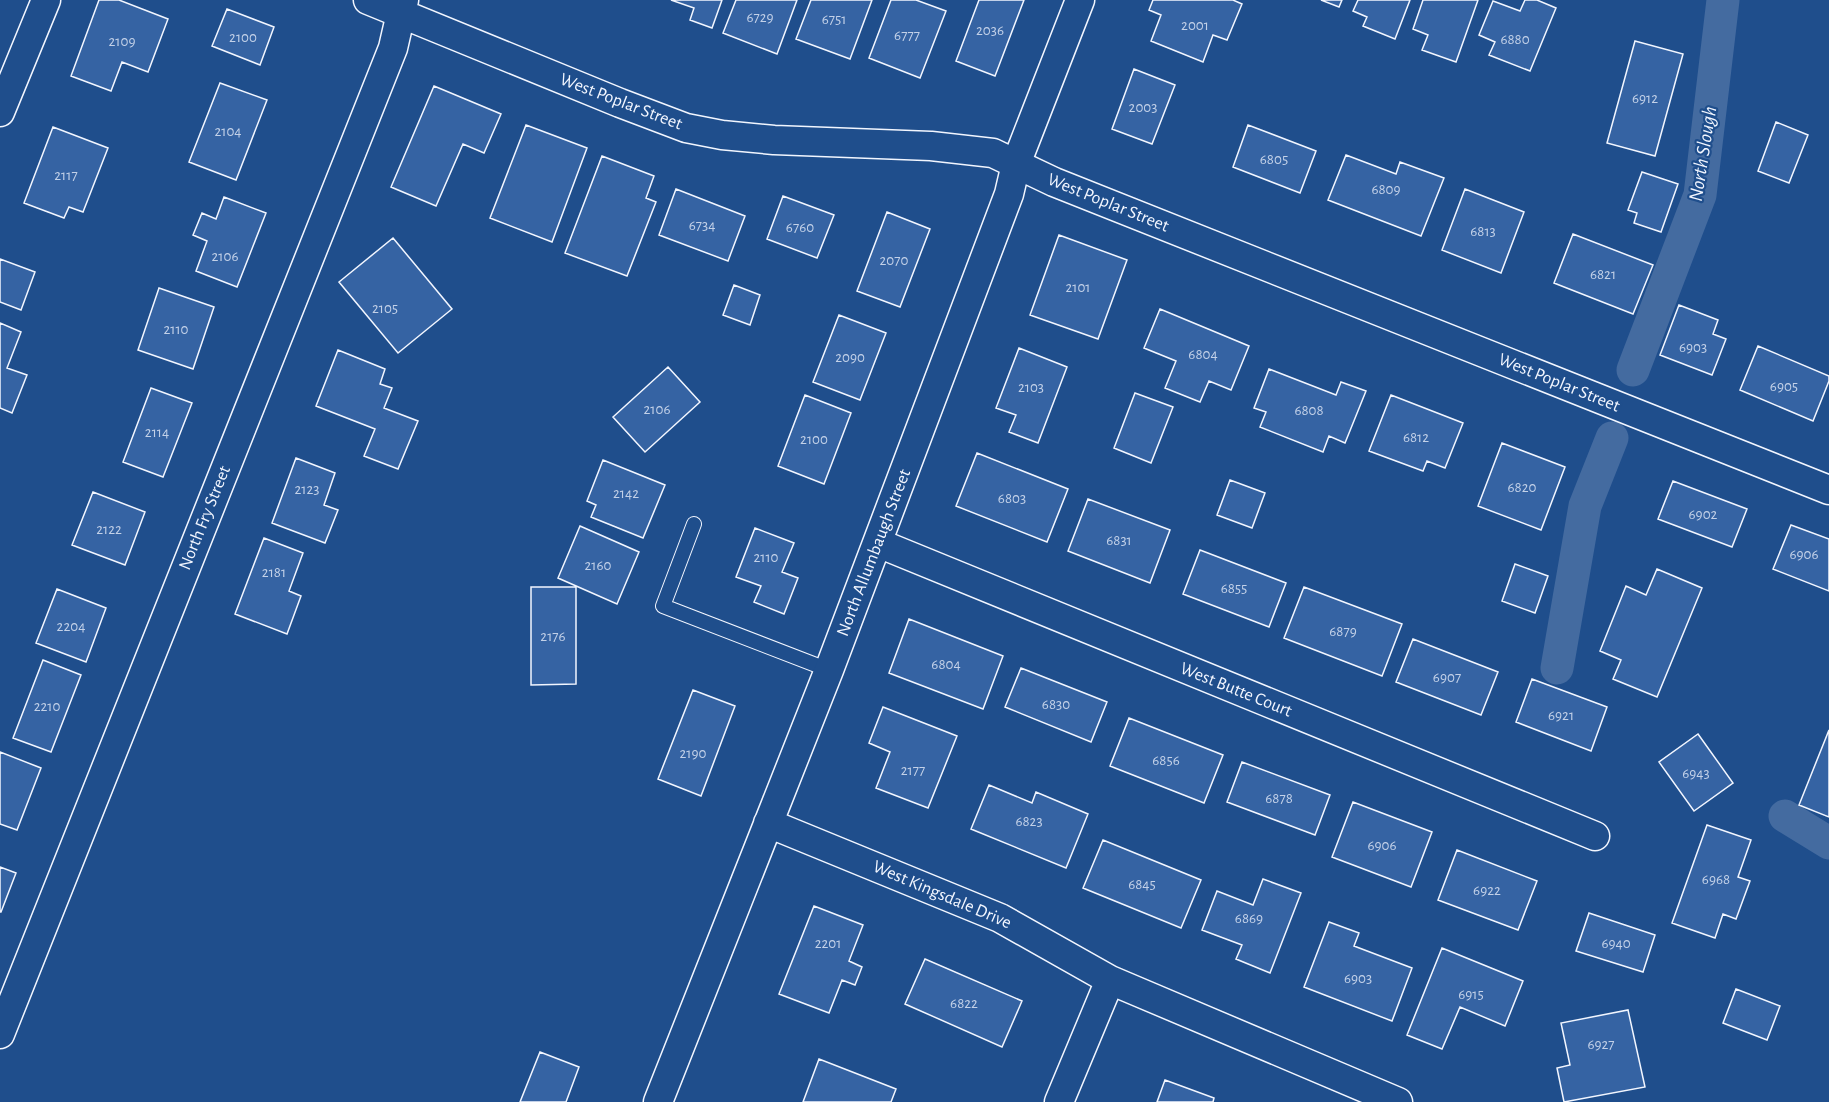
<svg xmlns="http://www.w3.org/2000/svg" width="1829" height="1102" viewBox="0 0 1829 1102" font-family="'Alegreya Sans',sans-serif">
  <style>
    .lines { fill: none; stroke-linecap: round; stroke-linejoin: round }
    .canal { stroke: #446ba0; stroke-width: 33 }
    .building { fill: #3563a3; stroke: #f2f6ff; stroke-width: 1.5 }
    .lane-casing { stroke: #f2f6ff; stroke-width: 16 }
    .street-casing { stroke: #f2f6ff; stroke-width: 31 }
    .lane { stroke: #1f4e8c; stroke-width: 14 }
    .street { stroke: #1f4e8c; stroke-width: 28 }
    .labels { text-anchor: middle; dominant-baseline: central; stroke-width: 4.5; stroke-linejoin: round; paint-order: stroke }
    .number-label { font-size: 15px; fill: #c3d1e8 }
    .street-label { font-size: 18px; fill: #f2f6ff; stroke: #1f4e8c }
    .water-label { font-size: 20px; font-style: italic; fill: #f2f6ff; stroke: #1f4e8c }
  </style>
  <rect width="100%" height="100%" fill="#1f4e8c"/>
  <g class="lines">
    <path class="canal" d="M1633,370L1700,195L1723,0
      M1557,668L1585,506L1612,438
      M1785,816L1829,843"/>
  </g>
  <path class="building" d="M99,0H119L168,19L148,72L122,62L111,91L71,76Z
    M671,0H722L712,28L690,20L694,8Z
    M736,0H797L777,54L723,33Z
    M811,0H872L850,59L796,39Z
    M891,0H916L946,11L920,78L869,58Z
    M979,0H1024L995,76L956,61Z
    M1153,0H1233L1242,4L1227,40L1213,35L1203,62L1151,41L1161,15L1149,10Z
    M1321,0H1342L1339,7Z
    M1358,0H1410L1395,39L1363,26L1367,17L1353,11Z
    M1423,0H1478L1456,62L1422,50L1428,35L1413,29Z
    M1525,0H1537L1556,8L1530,71L1489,55L1495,42L1479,35L1493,1L1520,11Z
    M227,9L274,27L260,65L212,46Z
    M1635,41L1683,54L1655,156L1607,143Z
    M1134,69L1175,85L1152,144L1112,129Z
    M220,83L267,100L236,180L189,162Z
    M434,86L501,114L484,153L463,144L436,206L391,187Z
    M1776,122L1808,135L1789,183L1758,171Z
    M526,125L587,148L552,242L490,218Z
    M1248,125L1316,151L1300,193L1233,167Z
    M53,127L108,148L83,212L69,207L64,218L24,203Z
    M1346,155L1396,174L1400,162L1444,178L1421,236L1328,200Z
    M602,156L654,176L646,198L656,202L627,276L565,253Z
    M1642,172L1678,184L1661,232L1634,223L1637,213L1628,210Z
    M676,189L745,216L728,261L659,235Z
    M1465,189L1524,212L1501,273L1442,250Z
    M783,196L834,215L817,258L767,239Z
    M224,197L266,213L237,287L196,271L207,241L193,235L202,213L216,219Z
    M887,212L930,229L900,307L857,291Z
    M1573,234L1653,265L1633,314L1554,283Z
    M1059,235L1127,260L1098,339L1030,315Z
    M393,238L452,309L398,353L339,282Z
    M0,259L35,272L21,310L0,302Z
    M734,285L760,295L750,325L723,315Z
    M159,288L214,307L193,369L138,350Z
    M1679,305L1718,320L1713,334L1726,339L1712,375L1660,355Z
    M1160,309L1249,346L1231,390L1209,381L1200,402L1165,388L1176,361L1144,348Z
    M839,315L886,333L860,400L813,382Z
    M0,323L21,332L7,368L27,375L12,413L0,408Z
    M1758,346L1829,376V381L1813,421L1740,390Z
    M1019,348L1067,367L1038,443L1009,432L1016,415L996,408Z
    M338,350L385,369L380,384L392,388L384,408L418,421L398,469L364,456L375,429L316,406Z
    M668,367L700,402L645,452L613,417Z
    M1269,369L1336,395L1341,382L1366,391L1345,443L1329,436L1323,452L1260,427L1266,412L1254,408Z
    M151,388L192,403L163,477L123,462Z
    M1135,393L1173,407L1151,463L1114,448Z
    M805,395L851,413L824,484L778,466Z
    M1391,395L1463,423L1445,468L1427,461L1423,471L1369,451Z
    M1502,443L1565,467L1541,530L1478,506Z
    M977,453L1068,489L1047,542L956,506Z
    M296,458L335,473L324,505L338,510L325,543L272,523Z
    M603,460L665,485L643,538L591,517L596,505L587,501Z
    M1230,480L1265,493L1252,528L1217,515Z
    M1673,481L1747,509L1732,547L1658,519Z
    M93,492L145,512L125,565L72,545Z
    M1088,499L1170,530L1150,583L1068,551Z
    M1791,525L1829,539V591L1773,569Z
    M580,526L639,552L617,604L558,578Z
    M755,528L794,543L782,572L798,578L784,614L754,602L761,586L736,577Z
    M264,538L303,553L289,591L301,596L287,634L235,614Z
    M1200,550L1286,583L1269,627L1183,594Z
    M1515,564L1548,576L1535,613L1502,601Z
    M1657,569L1702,588L1657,697L1613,679L1621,660L1600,651L1626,586L1646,595Z
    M531,587H576V684L531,685Z
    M1304,587L1402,624L1382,676L1284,638Z
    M57,589L106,608L86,662L36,643Z
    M909,619L1003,656L983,709L889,673Z
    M1413,639L1498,672L1481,715L1396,682Z
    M43,660L81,675L51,752L13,738Z
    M1021,668L1107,702L1091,742L1005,707Z
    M1532,679L1607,707L1591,751L1516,722Z
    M693,690L735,706L701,796L658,779Z
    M883,707L957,736L928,808L876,788L890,752L869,743Z
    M1129,718L1223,755L1204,803L1110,766Z
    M1829,730V817L1799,805Z
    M1698,734L1733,783L1694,811L1659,762Z
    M0,752L41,768L17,830L0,824Z
    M1242,762L1330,795L1315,835L1227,802Z
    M989,785L1032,803L1036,792L1088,814L1066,868L971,829Z
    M1353,802L1432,832L1411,887L1332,857Z
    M1707,825L1751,840L1738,877L1750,881L1736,919L1723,914L1715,938L1672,923Z
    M1103,840L1201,880L1181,928L1083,888Z
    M1457,850L1537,881L1518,930L1438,900Z
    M0,867L16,873L1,912H0Z
    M1263,879L1301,893L1270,973L1236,959L1242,945L1202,930L1217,891L1253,905Z
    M814,906L863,925L849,961L862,967L855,985L842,980L829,1013L779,994Z
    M1589,913L1655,935L1643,972L1576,951Z
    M1329,922L1359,933L1354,946L1412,968L1392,1021L1304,987Z
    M1442,948L1523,981L1505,1026L1460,1007L1442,1049L1407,1035Z
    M925,959L1022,1001L1002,1047L905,1004Z
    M1736,989L1780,1006L1767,1040L1723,1023Z
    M1628,1010L1645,1087L1564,1102L1557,1068L1570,1065L1561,1023Z
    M540,1052L579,1067L566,1102H520Z
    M819,1059L896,1089L891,1102H803Z
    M1165,1080L1214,1098L1213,1102H1157Z"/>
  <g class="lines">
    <defs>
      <path id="lane" d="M694,524L663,606L829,670"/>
      <path id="street" d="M368,0L620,103L686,128L722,135L774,140L931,146L993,153L1054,182L1829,490
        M0,112L46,0
        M878,543L1595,836
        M768,823L1000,918L1110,980L1398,1102
        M0,1034L393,48L404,0
        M658,1102L829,670L1009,194L1016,164L1080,0
        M1059,1102L1110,980"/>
    </defs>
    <use href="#lane" class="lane-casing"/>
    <use href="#street" class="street-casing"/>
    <use href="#lane" class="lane"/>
    <use href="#street" class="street"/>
  </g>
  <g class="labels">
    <g class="number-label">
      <text x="760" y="17">6729</text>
      <text x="834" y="19">6751</text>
      <text x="1195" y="25">2001</text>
      <text x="990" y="30">2036</text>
      <text x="907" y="35">6777</text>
      <text x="243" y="37">2100</text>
      <text x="1515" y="39">6880</text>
      <text x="122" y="41">2109</text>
      <text x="1645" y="98">6912</text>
      <text x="1143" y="107">2003</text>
      <text x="228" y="131">2104</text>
      <text x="1274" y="159">6805</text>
      <text x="66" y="175">2117</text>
      <text x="1386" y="189">6809</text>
      <text x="702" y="225">6734</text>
      <text x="800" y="227">6760</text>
      <text x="1483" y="231">6813</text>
      <text x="225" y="256">2106</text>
      <text x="894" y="260">2070</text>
      <text x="1603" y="274">6821</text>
      <text x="1078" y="287">2101</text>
      <text x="385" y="308">2105</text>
      <text x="176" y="329">2110</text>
      <text x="1693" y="347">6903</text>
      <text x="1203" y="354">6804</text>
      <text x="850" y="357">2090</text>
      <text x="1784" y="386">6905</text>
      <text x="1031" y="387">2103</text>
      <text x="657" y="409">2106</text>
      <text x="1309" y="410">6808</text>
      <text x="157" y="432">2114</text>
      <text x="1416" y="437">6812</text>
      <text x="814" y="439">2100</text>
      <text x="1522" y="487">6820</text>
      <text x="307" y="489">2123</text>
      <text x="626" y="493">2142</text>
      <text x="1012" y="498">6803</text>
      <text x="1703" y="514">6902</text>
      <text x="109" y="529">2122</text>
      <text x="1119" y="540">6831</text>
      <text x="1804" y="554">6906</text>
      <text x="766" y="557">2110</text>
      <text x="598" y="565">2160</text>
      <text x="274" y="572">2181</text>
      <text x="1234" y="588">6855</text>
      <text x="71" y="626">2204</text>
      <text x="1343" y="631">6879</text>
      <text x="553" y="636">2176</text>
      <text x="946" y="664">6804</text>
      <text x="1447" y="677">6907</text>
      <text x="1056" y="704">6830</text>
      <text x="47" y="706">2210</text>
      <text x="1561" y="715">6921</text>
      <text x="693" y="753">2190</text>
      <text x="1166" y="760">6856</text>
      <text x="913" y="770">2177</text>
      <text x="1696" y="773">6943</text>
      <text x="1279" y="798">6878</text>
      <text x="1029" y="821">6823</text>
      <text x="1382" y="845">6906</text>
      <text x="1716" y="879">6968</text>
      <text x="1142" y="884">6845</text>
      <text x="1487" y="890">6922</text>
      <text x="1249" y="918">6869</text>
      <text x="828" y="943">2201</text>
      <text x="1616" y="943">6940</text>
      <text x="1358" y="978">6903</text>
      <text x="1471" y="994">6915</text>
      <text x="964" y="1003">6822</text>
      <text x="1601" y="1044">6927</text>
    </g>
    <g class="street-label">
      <text transform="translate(621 102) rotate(21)">West Poplar Street</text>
      <text transform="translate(1108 203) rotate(22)">West Poplar Street</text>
      <text transform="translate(1559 383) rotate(22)">West Poplar Street</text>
      <text transform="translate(205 518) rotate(-68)">North Fry Street</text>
      <text transform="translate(874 553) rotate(-69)">North Allumbaugh Street</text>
      <text transform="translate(1236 690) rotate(22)">West Butte Court</text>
      <text transform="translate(942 895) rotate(23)">West Kingsdale Drive</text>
    </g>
    <g class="water-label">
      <text transform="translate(1703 154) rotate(-81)">North Slough</text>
    </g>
  </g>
</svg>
